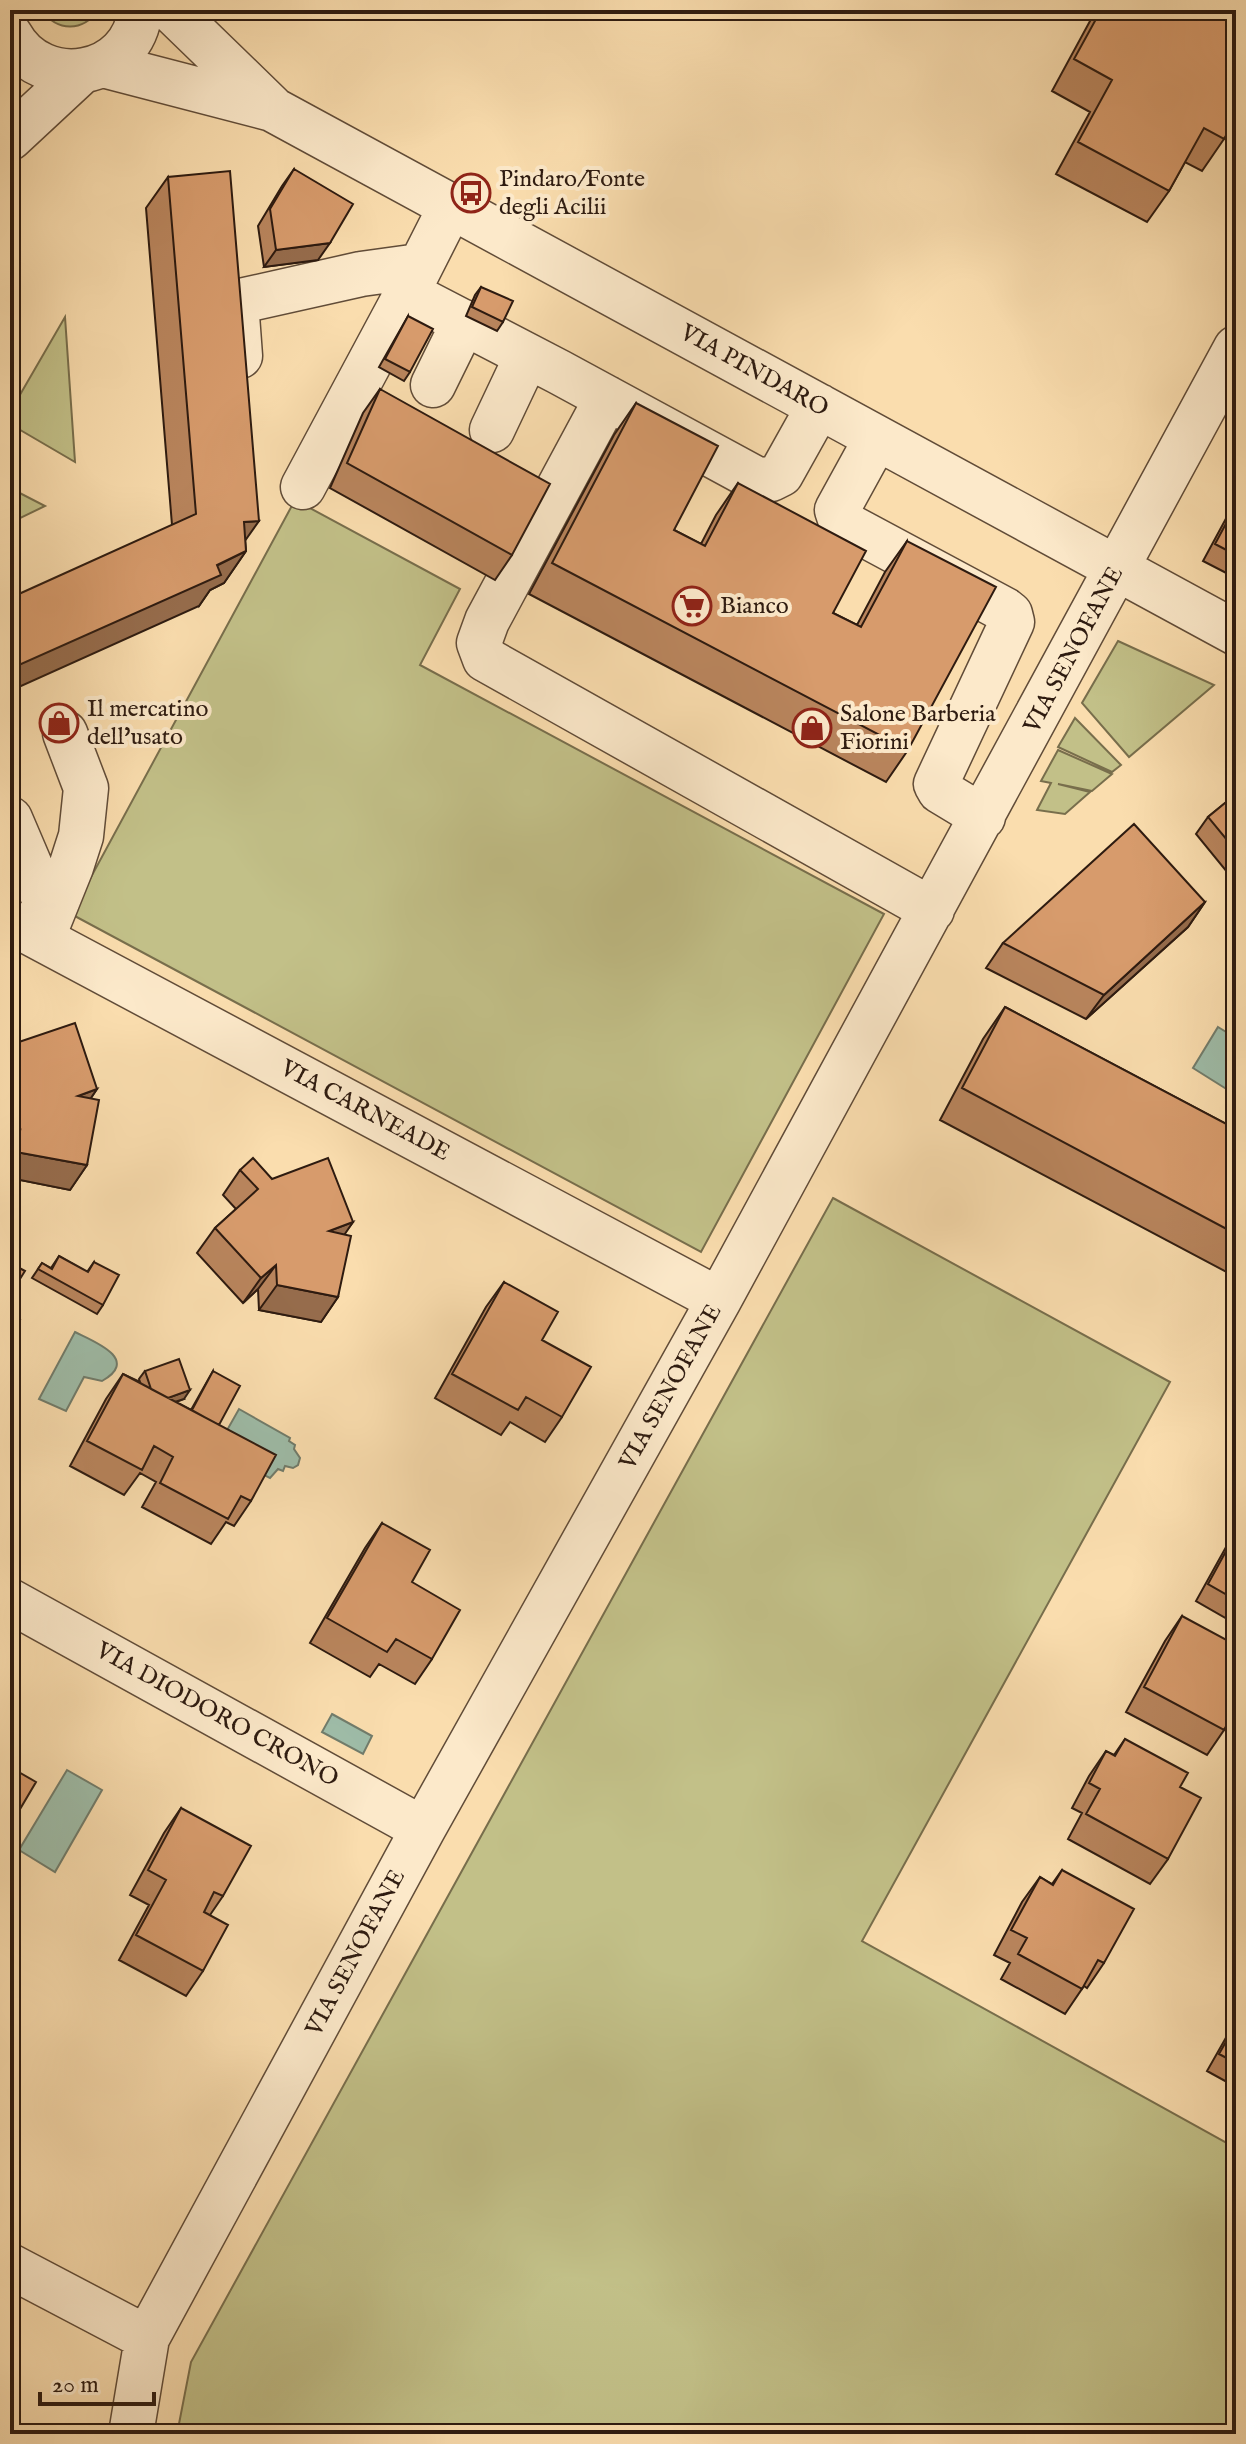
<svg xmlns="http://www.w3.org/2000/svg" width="1246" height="2444" viewBox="0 0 1246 2444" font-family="'IM FELL English',serif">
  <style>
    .green { fill: #c2c088; stroke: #786e4c; stroke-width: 2 }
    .water { fill: #9ebca8; stroke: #717c6b; stroke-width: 2 }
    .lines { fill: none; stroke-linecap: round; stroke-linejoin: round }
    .minor-casing { stroke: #614c38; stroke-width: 47 }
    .minor { stroke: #fce9ca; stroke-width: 44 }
    .wall { fill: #b9855d; stroke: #2e1b10; stroke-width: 2 }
    .shaded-wall { fill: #966c4c; stroke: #2e1b10; stroke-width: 2 }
    .building { fill: #d79b6c; stroke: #2e1b10; stroke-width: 2 }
    .labels { text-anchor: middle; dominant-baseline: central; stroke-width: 8; stroke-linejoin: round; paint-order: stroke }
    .poi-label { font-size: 24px; fill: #2e1b10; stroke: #fce9ca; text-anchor: start }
    .street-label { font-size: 24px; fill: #2e1b10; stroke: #fce9ca }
  </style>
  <rect width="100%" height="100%" fill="#faddae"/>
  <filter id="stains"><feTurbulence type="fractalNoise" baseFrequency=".0025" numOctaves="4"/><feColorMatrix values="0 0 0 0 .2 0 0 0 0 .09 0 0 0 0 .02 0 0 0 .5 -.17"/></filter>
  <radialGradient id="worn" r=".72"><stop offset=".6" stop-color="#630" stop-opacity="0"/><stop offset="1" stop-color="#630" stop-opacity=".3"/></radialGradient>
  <path class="green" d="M42,10H98C83,32 57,32 42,10Z
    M65,317L75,462L10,424V412Z
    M10,488L45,506L10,523Z
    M295,500L460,589L420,665L884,914L701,1252L71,914Z
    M1118,641L1214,685L1129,757L1082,703Z
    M1075,718L1121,765L1112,772L1058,747Z
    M1058,750L1112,774L1092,791L1058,784L1090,792L1065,814L1037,810L1051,783L1041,781Z
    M833,1198L1170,1382L862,1941L1236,2148V2434H177L191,2362Z"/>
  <path class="water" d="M1218,1027L1236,1038V1095L1193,1068Z
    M75,1332C93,1341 141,1359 102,1381L84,1377L66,1411L39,1399Z
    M239,1409L290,1438L289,1441L295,1445L294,1449L300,1458L298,1465L293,1468L285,1466L283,1471L278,1469L270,1478L246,1466L222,1439Z
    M332,1714L372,1736L363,1754L322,1732Z
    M67,1770L102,1790L55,1872L19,1850Z"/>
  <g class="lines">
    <defs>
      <path id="minor" d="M171,10L271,107
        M10,35C42,94 134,78 140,10
        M103,65L272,109L1236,633
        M10,138L81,72
        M451,206L407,293L559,372L758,480L771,479L781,474L819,406
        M240,356L236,302L361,274L419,266
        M433,385L464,322
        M607,398L487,621L479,643L485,659L932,910
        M492,430L527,356
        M876,439L837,510L841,522L1005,610L1010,614L1012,622L936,784L940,791L983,817
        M303,487L407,293
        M10,819L51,915
        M10,922L719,1300
        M42,939L71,867L81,836L86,788L65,733
        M10,1601L423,1829
        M10,2266L147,2338
        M131,2434L147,2338L423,1829L719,1300L1236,348"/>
    </defs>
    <use href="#minor" class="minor-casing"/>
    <use href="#minor" class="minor"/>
  </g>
  <path class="wall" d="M1096,10H1236L1224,139L1202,171L1185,162L1169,191L1147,222L1056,174L1090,112L1052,91Z
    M294,169L318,260L264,267L258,226L282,186Z
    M168,177L245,540L246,551L224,583L210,590L199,606L172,525L146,208Z
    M481,287L503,322L497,331L466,316L475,295Z
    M408,316L410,372L404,381L379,367Z
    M380,389L512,555L495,580L330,488L363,413Z
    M636,403L674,530L701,544L716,515L738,483L833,613L857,625L885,572L907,541L908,750L886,782L529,594L614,435Z
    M1236,500V578L1203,561Z
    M1236,794V883L1196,834L1208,817Z
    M1205,902L1188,927L1086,1019L986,968L1003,943Z
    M1005,1007L1236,1129V1277L940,1120L983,1039Z
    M10,1045L97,1089L91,1098L87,1165L70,1190L10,1178Z
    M240,1170L272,1179L353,1222L344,1234L338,1297L321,1322L259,1310L258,1289L243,1303L197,1253L215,1228L236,1209L223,1195Z
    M59,1256L87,1272L94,1262L103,1305L97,1314L32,1278L42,1263L51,1268Z
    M504,1282L542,1340L562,1417L545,1442L510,1422L501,1435L435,1398L486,1307Z
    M145,1371L184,1399L176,1402L191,1410L213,1371L219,1425L251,1501L234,1526L226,1522L211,1544L142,1507L156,1482L140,1473L124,1495L70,1466L106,1399L123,1374L140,1382L139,1379Z
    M382,1523L412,1582L432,1659L415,1684L379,1664L370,1677L310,1643L365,1548Z
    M1236,1529V1624L1196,1601Z
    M1182,1616L1224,1730L1207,1755L1126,1712L1165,1641Z
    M1125,1739L1180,1787L1168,1859L1150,1884L1068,1839L1082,1813L1072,1808L1089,1776L1106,1751L1114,1755Z
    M181,1808L223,1896L210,1915L203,1971L186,1996L119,1960L149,1905L130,1895L164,1833Z
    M1062,1870L1104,1963L1087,1988L1084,1986L1065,2014L1001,1979L1010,1963L994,1955L1022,1902L1040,1877L1052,1884Z
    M1236,2020V2087L1207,2071Z"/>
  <path class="shaded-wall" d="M330,243L318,260L264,267L276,250Z
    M259,521L237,552L244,522Z
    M246,551L224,583L210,590L199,606L10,691V669Z
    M1205,902L1188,927L1086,1019L1104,995Z
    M97,1089L80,1114L78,1096Z
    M16,1152L87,1165L70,1190L10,1178V1160Z
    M353,1222L336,1247L329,1231Z
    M276,1265L258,1289L243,1303L261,1278Z
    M277,1285L338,1297L321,1322L259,1310Z
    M190,1390L184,1399L150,1410L156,1402Z"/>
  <path class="building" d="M1101,10H1236V118L1224,139L1204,128L1169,191L1078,142L1112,80L1074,59Z
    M294,169L353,204L330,243L276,250L270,209Z
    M230,171L259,521L244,522L246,551L217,565L221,575L10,669V598L196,514L168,177Z
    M481,287L513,301L503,322L472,307Z
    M408,316L433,329L410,372L385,359Z
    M380,389L550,484L512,555L347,463Z
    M636,403L718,446L674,530L705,546L738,483L866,551L833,613L861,627L907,541L996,587L908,750L552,563Z
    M1236,505V555L1215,544Z
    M1236,794V851L1208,817Z
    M1134,824L1205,902L1104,995L1003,943Z
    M1005,1007L1236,1129V1234L962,1088Z
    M75,1023L97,1089L78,1096L99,1100L87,1165L16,1152L20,1131L10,1140V1045Z
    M253,1158L272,1179L328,1158L353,1222L329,1231L351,1236L338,1297L277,1285L276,1265L261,1278L215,1228L258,1189L240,1170Z
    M59,1256L88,1272L94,1262L119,1275L103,1305L38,1269L42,1263L52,1269Z
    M10,1263L25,1271L13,1290L10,1288Z
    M504,1282L558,1312L542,1340L591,1367L562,1417L526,1397L518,1410L452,1374Z
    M10,1315L20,1320L10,1340Z
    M179,1359L190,1390L168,1398L151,1389L145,1371Z
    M213,1371L240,1386L219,1425L192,1410Z
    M123,1374L276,1455L251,1501L241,1496L228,1519L160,1483L173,1457L154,1446L142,1470L87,1441Z
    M382,1523L430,1550L412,1582L460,1610L432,1659L396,1639L387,1652L327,1618Z
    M1236,1533V1600L1208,1584Z
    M1182,1616L1236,1645V1708L1224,1730L1144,1687Z
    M1125,1739L1188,1773L1180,1787L1201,1798L1168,1859L1086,1814L1100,1789L1089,1783L1106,1751L1115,1756Z
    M10,1767L36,1782L10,1826Z
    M181,1808L251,1846L223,1896L214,1892L204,1912L228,1925L203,1971L136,1935L166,1880L148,1870Z
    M1062,1870L1134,1909L1104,1963L1098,1960L1082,1989L1018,1954L1027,1938L1011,1930L1040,1877L1053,1885Z
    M1236,2024V2063L1219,2054Z
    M10,2429L33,2434H10Z"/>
  <defs>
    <symbol id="bus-ring" viewBox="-11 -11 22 22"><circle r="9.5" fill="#fce9ca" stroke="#8f2418" stroke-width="1.5"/><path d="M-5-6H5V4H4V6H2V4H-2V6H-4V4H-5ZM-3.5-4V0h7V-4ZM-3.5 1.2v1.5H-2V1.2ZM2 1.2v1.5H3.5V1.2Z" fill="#8f2418"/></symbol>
    <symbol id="supermarket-ring" viewBox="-11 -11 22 22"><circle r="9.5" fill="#fce9ca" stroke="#8f2418" stroke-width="1.5"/><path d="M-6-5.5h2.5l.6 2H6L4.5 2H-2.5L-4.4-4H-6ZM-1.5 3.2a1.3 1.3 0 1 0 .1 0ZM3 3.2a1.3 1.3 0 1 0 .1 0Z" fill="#8f2418"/></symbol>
    <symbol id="shop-ring" viewBox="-11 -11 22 22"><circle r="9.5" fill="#fce9ca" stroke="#8f2418" stroke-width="1.5"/><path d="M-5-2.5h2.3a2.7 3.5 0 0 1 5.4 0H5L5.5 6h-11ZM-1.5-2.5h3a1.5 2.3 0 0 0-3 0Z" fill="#8f2418"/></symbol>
  </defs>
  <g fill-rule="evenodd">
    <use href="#bus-ring" x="449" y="171" width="44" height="44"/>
    <use href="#supermarket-ring" x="670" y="584" width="44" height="44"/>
    <use href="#shop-ring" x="37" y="701" width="44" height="44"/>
    <use href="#shop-ring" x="790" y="706" width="44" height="44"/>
  </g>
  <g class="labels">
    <g class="poi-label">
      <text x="499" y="179">Pindaro/Fonte<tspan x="499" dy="28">degli Acilii</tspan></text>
      <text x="720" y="606">Bianco</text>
      <text x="87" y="709">Il mercatino<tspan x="87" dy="28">dell'usato</tspan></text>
      <text x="840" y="714">Salone Barberia<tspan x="840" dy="28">Fiorini</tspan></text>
    </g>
    <g class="street-label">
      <text transform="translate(754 371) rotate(29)">VIA PINDARO</text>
      <text transform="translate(1074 650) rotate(-62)">VIA SENOFANE</text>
      <text transform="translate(365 1111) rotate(28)">VIA CARNEADE</text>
      <text transform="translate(671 1387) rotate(-61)">VIA SENOFANE</text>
      <text transform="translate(217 1715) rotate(29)">VIA DIODORO CRONO</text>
      <text transform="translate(356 1953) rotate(-62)">VIA SENOFANE</text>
    </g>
  </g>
  <rect width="1246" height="2444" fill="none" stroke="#faddae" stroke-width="40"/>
  <rect x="12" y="12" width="1222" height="2420" fill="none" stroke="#2e1b10" stroke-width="4"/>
  <rect x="20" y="20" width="1206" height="2404" fill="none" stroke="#2e1b10" stroke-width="2"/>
  <path d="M40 2392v12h114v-12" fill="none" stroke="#2e1b10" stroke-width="4"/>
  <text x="52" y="2392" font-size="24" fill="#2e1b10" stroke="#fce9ca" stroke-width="6" paint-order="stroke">20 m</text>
  <rect width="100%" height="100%" filter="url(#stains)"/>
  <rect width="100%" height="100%" fill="url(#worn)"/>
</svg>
